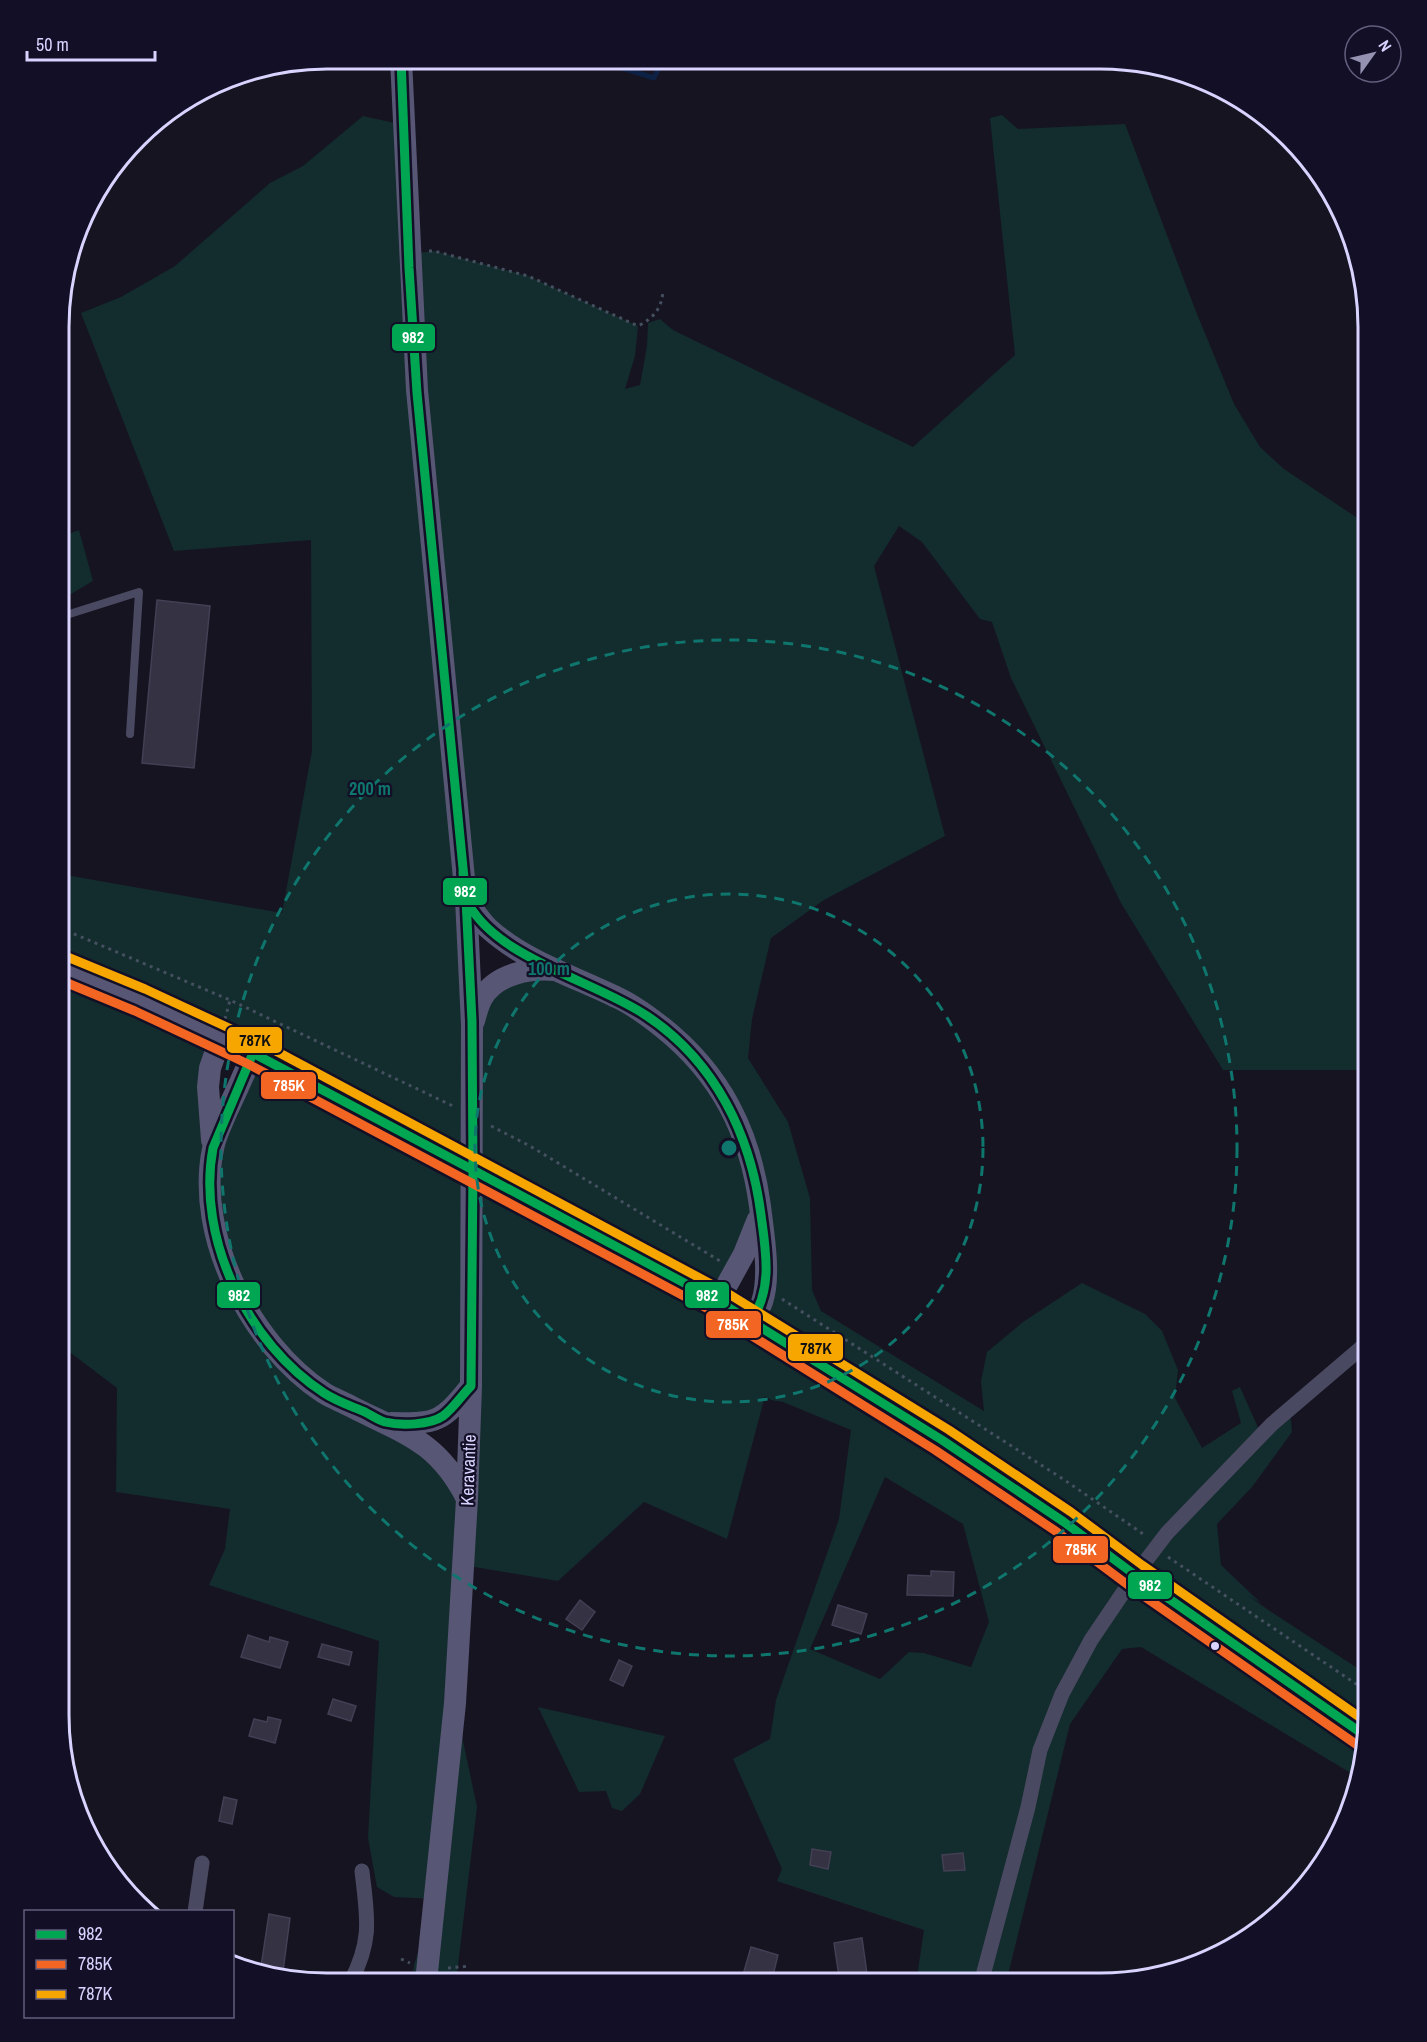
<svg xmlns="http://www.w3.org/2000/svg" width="1427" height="2042" viewBox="0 0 1427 2042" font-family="'Archivo Narrow',sans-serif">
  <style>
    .green { fill: #132c2d; fill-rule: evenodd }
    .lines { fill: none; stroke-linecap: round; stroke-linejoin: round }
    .stream { stroke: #0d2144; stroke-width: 5 }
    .building { fill: #343243; stroke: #433f54; stroke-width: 1.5 }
    .path { stroke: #44505f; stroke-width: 3; stroke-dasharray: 3 4.5; stroke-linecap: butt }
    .lane { stroke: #4a4962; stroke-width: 8 }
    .street { stroke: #4a4962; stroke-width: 15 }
    .secondary { stroke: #575674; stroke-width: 22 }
    .bus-1-casing { stroke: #130f26; stroke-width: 14 }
    .bus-2-casing { stroke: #130f26; stroke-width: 14 }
    .bus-3-casing { stroke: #130f26; stroke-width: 14 }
    .bus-1 { stroke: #00a651; stroke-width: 9 }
    .bus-2 { stroke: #f26522; stroke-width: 9 }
    .bus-3 { stroke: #f7a600; stroke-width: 9 }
    .ring { fill: none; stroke: #0f766e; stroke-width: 3; stroke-dasharray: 10 8 }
    .bus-dot { fill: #d9d4ff; stroke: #130f26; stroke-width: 2 }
    .labels { text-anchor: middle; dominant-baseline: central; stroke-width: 4.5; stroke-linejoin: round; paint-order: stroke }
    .street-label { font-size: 18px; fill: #d9d4ff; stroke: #130f26 }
    .rim { fill: none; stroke: #d9d4ff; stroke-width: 3 }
    .centre { fill: #0f766e; stroke: #130f26; stroke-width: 3 }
    .ring-label { font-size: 18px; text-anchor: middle; font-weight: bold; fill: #0f766e; stroke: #130f26; stroke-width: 4.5; stroke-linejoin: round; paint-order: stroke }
    .line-badge { stroke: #130f26; stroke-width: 2 }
    .badge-label { font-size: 16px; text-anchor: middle; font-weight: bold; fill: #fff }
    .pale-badge-label { font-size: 16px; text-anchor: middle; font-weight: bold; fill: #111 }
  </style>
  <rect width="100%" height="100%" fill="#161421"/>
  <path class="green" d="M1002,115L1018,129L1125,124L1195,309L1234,404L1260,447L1284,469L1368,525V1070H1223L1121,903L1011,678L992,622L980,619L922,542L899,526L874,566L945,836L824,900L771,938L752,1019L748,1058L788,1122L810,1198L812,1290L821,1311L984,1411L981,1381L987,1352L1023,1322L1082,1283L1145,1314L1162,1331L1178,1370L1175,1398L1202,1448L1241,1423L1232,1391L1240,1387L1260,1432L1290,1409L1292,1432L1252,1487L1217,1524L1221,1565L1261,1603L1249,1596L1267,1609L1368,1675V1733L1359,1778L1141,1647L1122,1649L1070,1724L1006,1983H916L924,1930L777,1881L782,1869L733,1759L770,1739L776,1700L839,1519L851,1430L783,1402L771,1400L765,1396L727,1539L644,1502L558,1581L463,1565L455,1703L477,1807L456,1982H412L414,1965L435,1899L394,1897L377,1887L368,1838L379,1641L209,1585L225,1549L230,1509L116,1492L117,1388L59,1344L60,874L282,913L312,751L311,540L174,551L81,313L121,297L175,266L270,183L303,166L363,116L404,125L409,254L434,251L528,276L638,326L635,356L625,389L640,385L647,346L648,323L660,319L673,330L913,447L1015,355L990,118ZM467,900L539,969L482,997ZM221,1038L253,1053L211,1130ZM762,1212L751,1321L718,1300ZM471,1387L466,1497L387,1423L455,1406ZM885,1477L963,1524L989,1622L971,1667L924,1653L909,1652L880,1679L810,1649Z
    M79,530L93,581L66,597L60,598V537Z
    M538,1707L665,1736L640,1794L622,1811L612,1808L606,1791L579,1792Z"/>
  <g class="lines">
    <path class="stream" d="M594,59L654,78L663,59"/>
  </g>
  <path class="building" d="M157,600L210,606L194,768L142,763Z
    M931,1571L954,1572L953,1596L907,1595L908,1575L931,1576Z
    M580,1600L595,1612L582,1630L566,1619Z
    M838,1605L867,1614L861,1634L832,1625Z
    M248,1635L269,1642L270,1637L288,1642L280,1668L241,1657Z
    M322,1644L352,1652L349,1665L318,1657Z
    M619,1660L632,1666L623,1686L610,1680Z
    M333,1699L356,1706L351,1721L328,1714Z
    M268,1717L281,1720L275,1743L249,1736L254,1719L267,1722Z
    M224,1797L237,1800L232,1824L219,1821Z
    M812,1849L831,1852L828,1869L810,1865Z
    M963,1853L965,1870L944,1871L942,1855Z
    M269,1914L290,1918L282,1979L260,1973Z
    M862,1938L868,1981L840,1983L834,1943Z
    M751,1947L778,1955L771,1983L741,1982Z"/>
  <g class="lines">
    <path class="path" d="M429,251H434L528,276L638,326C654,318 662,308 663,290
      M60,928L230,1000L453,1106
      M225,1019L230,1000
      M491,1126L530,1146L720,1261
      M782,1299L1063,1479L1146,1536
      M1168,1557L1368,1692
      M401,1959L410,1963
      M448,1968L470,1966"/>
    <path class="lane" d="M60,617L139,592L130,734"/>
    <path class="street" d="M195,1912L202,1863
      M351,1981C373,1939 367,1916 362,1871
      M981,1983L1028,1807L1040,1750L1062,1694L1091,1640L1135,1575L1167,1533L1272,1424L1368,1342"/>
    <path class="secondary" d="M401,59L417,390L466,899L472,1025L471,1386L467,1499L455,1703L426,1982
      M466,899C472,908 479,919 488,928C524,961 573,976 616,997C632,1004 648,1016 662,1027C721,1074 750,1132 760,1206C763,1232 771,1276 762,1302C760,1308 755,1315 751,1321
      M60,967L140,1000L253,1053L718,1301L942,1440L1064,1522L1135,1575L1367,1737
      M474,1021C476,1014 478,1005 482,998C496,974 529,968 554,970
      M253,1053C245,1072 236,1092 227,1111C222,1123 215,1136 213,1149C195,1236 251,1345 324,1393C332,1398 343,1402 352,1407C405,1434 437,1441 466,1497
      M212,1140L208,1087L210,1068L221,1037
      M718,1301L744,1254L758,1219
      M391,1423C437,1424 442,1422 471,1386"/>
    <defs>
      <path id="bus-1" d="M401,59L409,268L417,393L466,899L472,1021L473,1170
        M463,872C464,881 462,891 466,899C493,958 596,981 647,1016C716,1062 751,1136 761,1215C766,1252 773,1289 751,1321
        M253,1053L473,1170L471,1386C462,1395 453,1409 443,1416C430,1425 401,1426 385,1422C378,1420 371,1415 365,1412C351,1406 336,1401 324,1393C248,1344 196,1238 213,1148Z
        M473,1170L718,1301L942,1440L1064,1522L1135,1575L1367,1737"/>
      <path id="bus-2" d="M60,980L135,1011L248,1064L712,1311L935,1450L1057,1532L1128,1585L1360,1747"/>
      <path id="bus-3" d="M65,956L145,989L259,1042L724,1291L949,1430L1071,1512L1142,1565L1368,1723"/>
    </defs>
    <use href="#bus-1" class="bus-1-casing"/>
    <use href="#bus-2" class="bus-2-casing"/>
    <use href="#bus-3" class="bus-3-casing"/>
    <use href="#bus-1" class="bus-1"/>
    <use href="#bus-2" class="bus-2"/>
    <use href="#bus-3" class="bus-3"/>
  </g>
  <g class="ring">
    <circle cx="729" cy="1148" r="254"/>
    <circle cx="729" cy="1148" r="508"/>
  </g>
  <circle class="bus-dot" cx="1215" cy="1646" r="5"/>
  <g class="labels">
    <g class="street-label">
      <text transform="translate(468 1470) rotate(-88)">Keravantie</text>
    </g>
  </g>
  <path d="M0 0H1427V2042H0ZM327 69H1100A258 258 0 0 1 1358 327V1715A258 258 0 0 1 1100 1973H327A258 258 0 0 1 69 1715V327A258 258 0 0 1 327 69Z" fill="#130f26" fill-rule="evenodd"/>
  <path class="rim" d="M327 69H1100A258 258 0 0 1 1358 327V1715A258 258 0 0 1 1100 1973H327A258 258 0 0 1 69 1715V327A258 258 0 0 1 327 69Z"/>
  <circle cx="729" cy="1148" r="9" class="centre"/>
  <g class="ring-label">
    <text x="370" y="795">200 m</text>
    <text x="549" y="975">100 m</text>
  </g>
  <g class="line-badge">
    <rect x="391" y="323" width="45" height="29" rx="6" fill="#00a651"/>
    <rect x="442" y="877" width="46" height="29" rx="6" fill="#00a651"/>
    <rect x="226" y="1026" width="57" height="28" rx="6" fill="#f7a600"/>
    <rect x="260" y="1071" width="57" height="29" rx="6" fill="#f26522"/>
    <rect x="684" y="1281" width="46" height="28" rx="6" fill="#00a651"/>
    <rect x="216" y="1281" width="45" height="28" rx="6" fill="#00a651"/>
    <rect x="705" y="1310" width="57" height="29" rx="6" fill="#f26522"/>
    <rect x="787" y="1333" width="57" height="29" rx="6" fill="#f7a600"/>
    <rect x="1052" y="1535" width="57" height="29" rx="6" fill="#f26522"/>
    <rect x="1127" y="1571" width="46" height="29" rx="6" fill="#00a651"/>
  </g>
  <g class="badge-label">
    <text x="413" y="343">982</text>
    <text x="465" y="897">982</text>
    <text x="289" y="1091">785K</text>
    <text x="707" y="1301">982</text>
    <text x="239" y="1301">982</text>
    <text x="733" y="1330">785K</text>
    <text x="1081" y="1555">785K</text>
    <text x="1150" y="1591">982</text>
  </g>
  <g class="pale-badge-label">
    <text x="255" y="1046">787K</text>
    <text x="816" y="1354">787K</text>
  </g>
  <rect x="24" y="1910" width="210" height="108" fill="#130f26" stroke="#625e7d" stroke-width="1.5"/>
  <rect x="36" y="1930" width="30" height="9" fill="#00a651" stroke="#625e7d" stroke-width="1.5"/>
  <text x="78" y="1940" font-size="18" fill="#d9d4ff">982</text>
  <rect x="36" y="1960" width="30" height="9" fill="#f26522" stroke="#625e7d" stroke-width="1.5"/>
  <text x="78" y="1970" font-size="18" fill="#d9d4ff">785K</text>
  <rect x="36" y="1990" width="30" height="9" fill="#f7a600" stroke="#625e7d" stroke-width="1.5"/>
  <text x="78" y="2000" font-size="18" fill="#d9d4ff">787K</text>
  <g transform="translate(1373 54) rotate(56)"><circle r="28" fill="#130f26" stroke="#625e7d" stroke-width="1.5"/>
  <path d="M0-4.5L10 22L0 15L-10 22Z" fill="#9591b1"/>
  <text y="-9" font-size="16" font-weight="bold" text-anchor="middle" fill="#d9d4ff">N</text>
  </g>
  <path d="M27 51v9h128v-9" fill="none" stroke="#d9d4ff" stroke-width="3"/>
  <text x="36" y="51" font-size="18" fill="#d9d4ff" stroke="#130f26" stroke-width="4.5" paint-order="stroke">50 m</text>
</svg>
